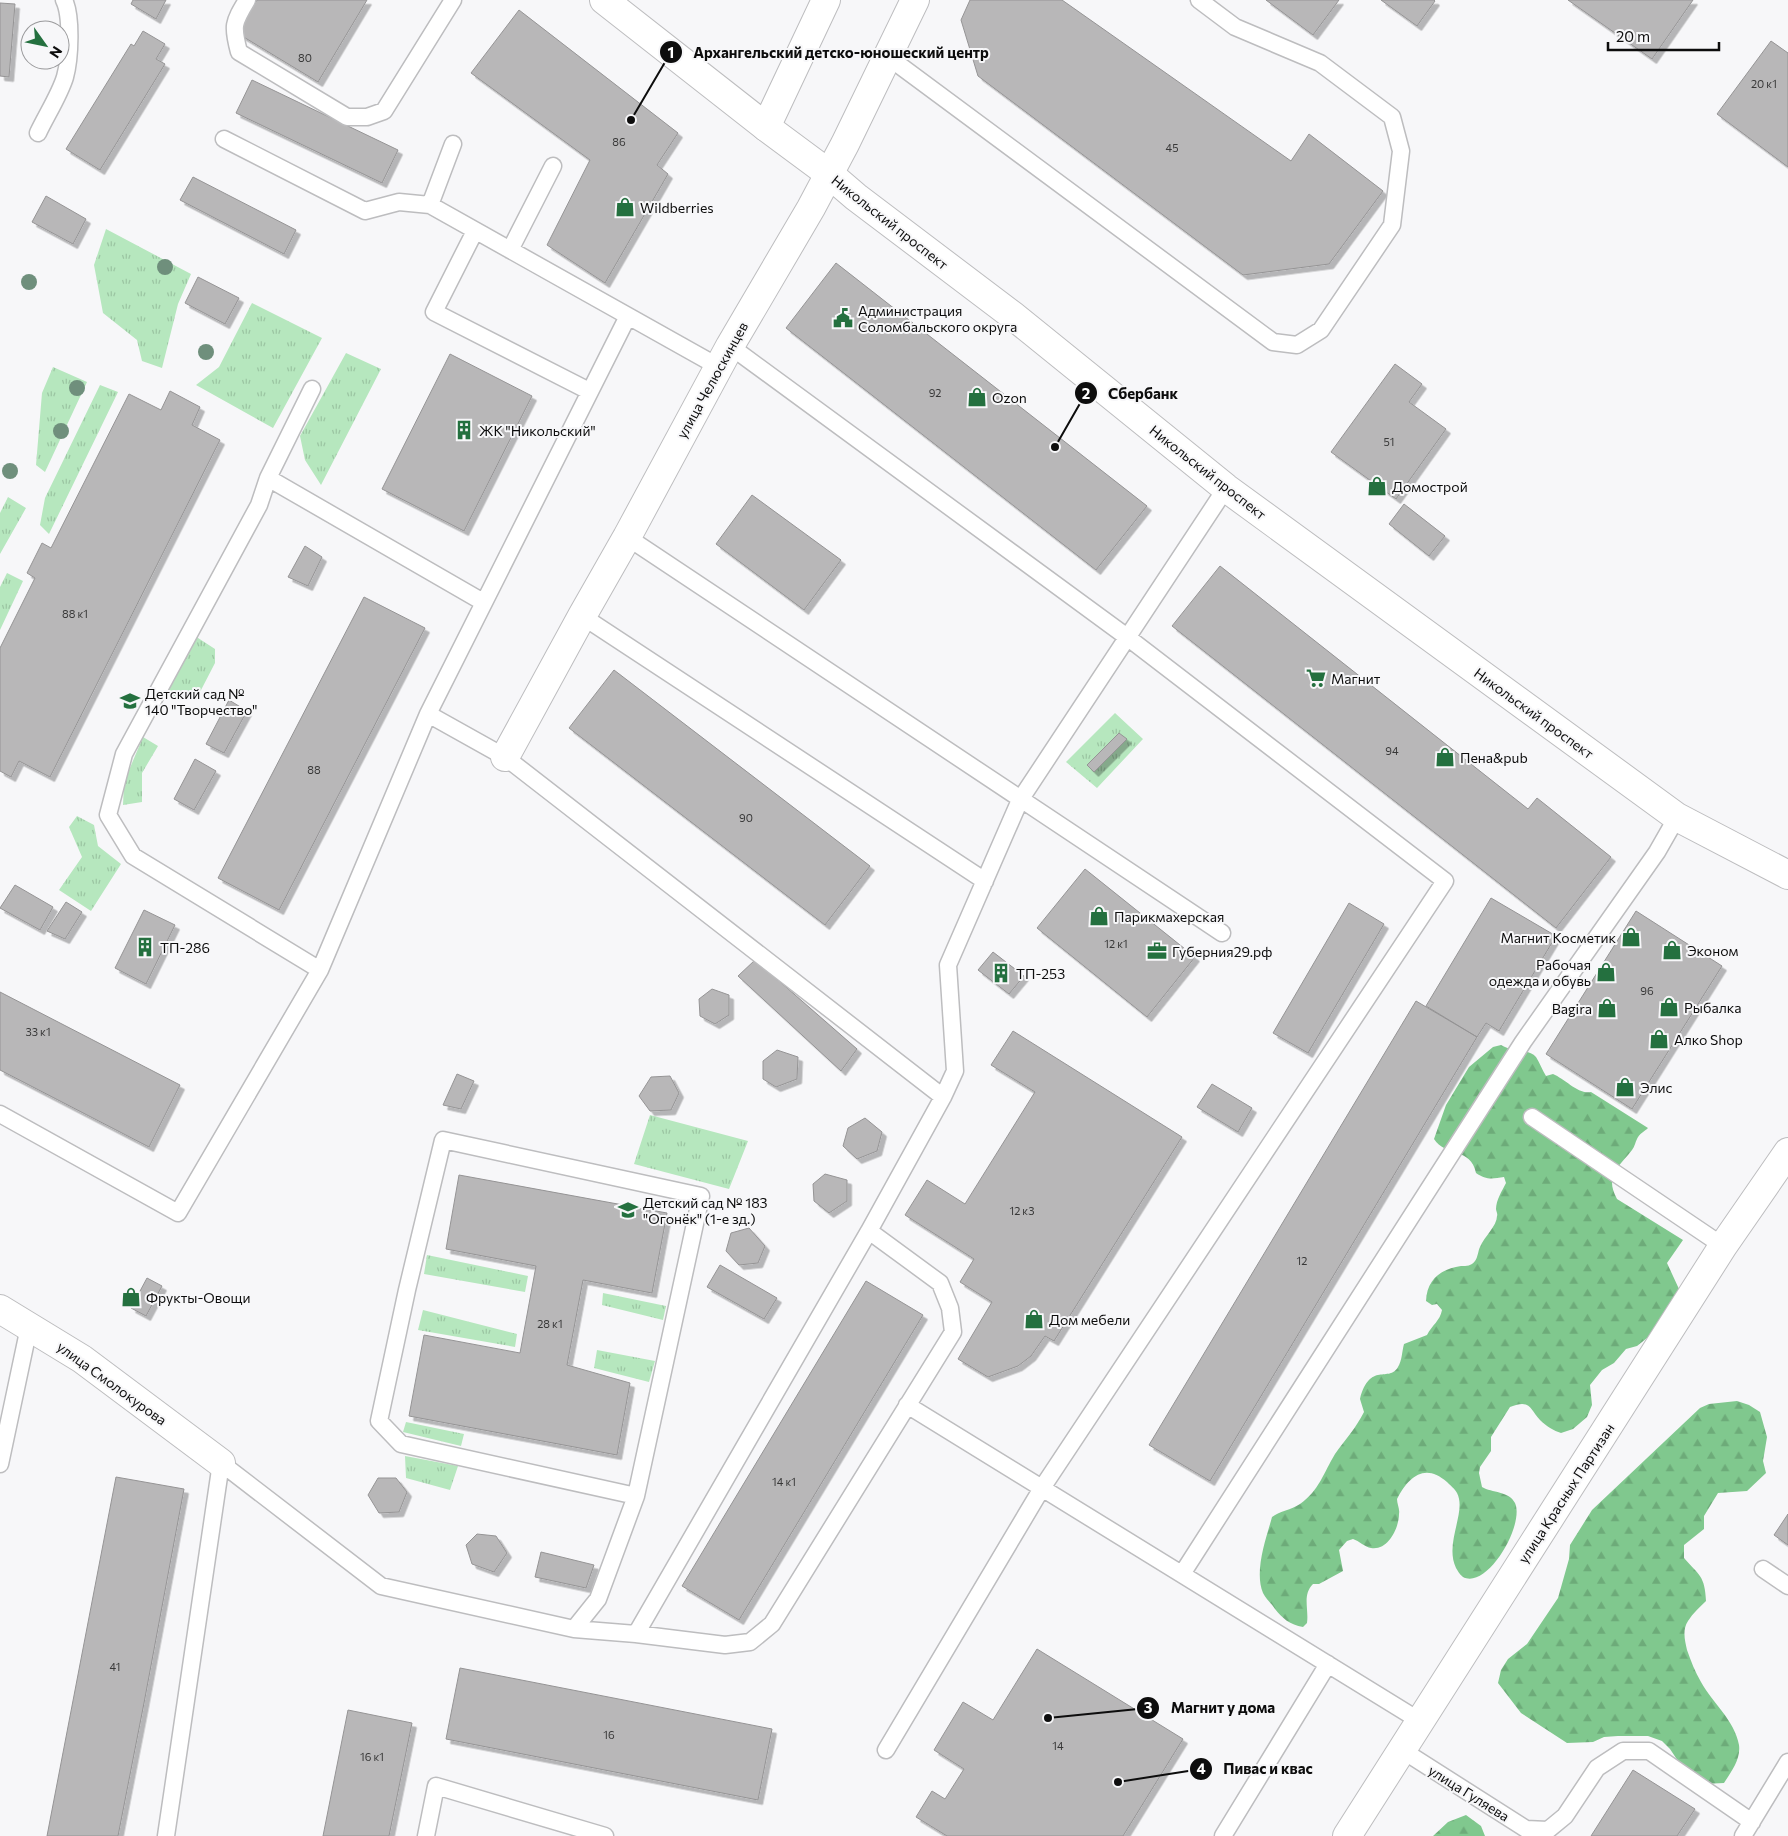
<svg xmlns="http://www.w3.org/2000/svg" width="1788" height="1836" viewBox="0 0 1788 1836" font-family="Commissioner,sans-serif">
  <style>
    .grass { fill: url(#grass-tufts) }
    .forest { fill: url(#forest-firs) }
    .building { fill: #b8b7b8; stroke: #959495; filter: url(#shadow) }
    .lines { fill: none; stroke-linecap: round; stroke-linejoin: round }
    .service-casing { stroke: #bdbdbf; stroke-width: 19 }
    .minor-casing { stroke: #bdbdbf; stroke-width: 30 }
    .secondary-casing { stroke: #bdbdbf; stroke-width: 30 }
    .service { stroke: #fff; stroke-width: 16 }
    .minor { stroke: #fff; stroke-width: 28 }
    .secondary { stroke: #fff; stroke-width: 28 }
    .tree { fill: #6f8f7c }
    .labels { text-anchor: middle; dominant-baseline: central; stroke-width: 4; stroke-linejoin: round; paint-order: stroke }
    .number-label { font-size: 11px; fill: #383838 }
    .poi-label { font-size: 14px; fill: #0d0d0d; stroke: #f7f7f9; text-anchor: start }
    .street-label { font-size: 14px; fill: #0d0d0d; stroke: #f7f7f9 }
    .leader { fill: none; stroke: #0d0d0d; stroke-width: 2 }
    .callout-dot { fill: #0d0d0d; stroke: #f7f7f9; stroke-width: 2 }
    .mark-label { font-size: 15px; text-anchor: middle; font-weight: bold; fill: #fff }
    .callout-label { font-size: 15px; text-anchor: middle; font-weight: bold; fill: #0d0d0d; stroke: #f7f7f9; stroke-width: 4; stroke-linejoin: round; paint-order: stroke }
  </style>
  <defs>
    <pattern id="grass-tufts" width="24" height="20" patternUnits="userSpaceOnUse" patternTransform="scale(1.25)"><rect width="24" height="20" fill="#b6e7be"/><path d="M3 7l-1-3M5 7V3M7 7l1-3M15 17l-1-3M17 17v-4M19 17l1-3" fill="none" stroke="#9bc5a2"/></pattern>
    <pattern id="forest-firs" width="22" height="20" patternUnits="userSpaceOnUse" patternTransform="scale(1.25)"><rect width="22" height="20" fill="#80c88e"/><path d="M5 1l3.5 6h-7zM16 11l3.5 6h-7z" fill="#6dab79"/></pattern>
    <filter id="shadow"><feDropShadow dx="4.5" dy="4.5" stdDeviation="0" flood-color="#0004"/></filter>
  </defs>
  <rect width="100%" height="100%" fill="#f7f7f9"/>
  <path class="grass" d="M106,229L191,274L178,304L162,368L142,361L137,340L103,313L94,265Z
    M252,303L322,338L273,428L196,385L219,367Z
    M346,353L381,369L321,485L305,460L300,436Z
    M53,367L87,382L45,472L36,465L42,393Z
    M100,385L118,392L49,534L40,525L45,498Z
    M8,497L26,508L0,554V513Z
    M7,573L23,581L0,630V587Z
    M195,636L215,649V663L200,692L185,700L164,697Z
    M1115,713L1143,739L1097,788L1066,762Z
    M143,737L158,746L142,773V802L123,805L124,782Z
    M77,816L94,825L98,846L121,864L91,911L59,890L82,857L69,827Z
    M650,1115L748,1141L729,1189L634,1164Z
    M427,1255L528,1276L525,1292L424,1274Z
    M603,1293L666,1306L663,1320L602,1305Z
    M423,1310L517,1334L515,1347L418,1330Z
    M597,1350L655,1361L649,1382L594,1368Z
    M406,1422L464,1434L461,1446L403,1432Z
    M405,1456L458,1466L450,1490L406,1478Z"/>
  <path class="forest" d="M1501,1045C1512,1052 1529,1049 1536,1057C1540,1063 1542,1070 1546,1076L1553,1074C1565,1079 1579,1095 1591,1092L1648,1128C1645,1131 1639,1134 1637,1139C1635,1143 1635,1146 1632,1150C1619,1167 1604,1175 1617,1199L1683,1240L1667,1263L1679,1289L1677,1297L1652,1334L1637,1346L1626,1349L1614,1363L1602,1370L1590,1385L1592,1405L1587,1417L1573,1429L1561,1433C1554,1431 1546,1426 1540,1420C1529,1408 1530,1399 1510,1407L1491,1437V1451L1480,1467L1479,1473L1482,1487C1492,1493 1509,1491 1515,1503C1525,1525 1487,1590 1463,1577C1459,1574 1458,1571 1456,1568C1444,1543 1467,1512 1457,1493C1455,1489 1450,1485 1447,1482C1425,1462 1408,1477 1397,1499C1397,1504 1400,1509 1399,1514C1399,1528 1388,1551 1371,1548C1365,1547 1359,1541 1353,1539L1347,1541L1339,1550L1343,1571L1319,1584H1313C1302,1595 1309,1609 1307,1623L1303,1627C1290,1625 1282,1618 1275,1609C1271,1603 1266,1599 1263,1593C1254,1571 1266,1539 1272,1517C1280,1511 1291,1510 1300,1504C1319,1491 1324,1472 1335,1454C1345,1440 1356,1428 1364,1412L1360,1399C1370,1361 1389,1383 1398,1367C1402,1361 1402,1351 1404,1344L1427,1335C1432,1325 1440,1321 1442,1310L1437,1304L1432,1305L1426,1301C1427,1280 1440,1269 1461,1266C1467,1266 1471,1266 1475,1261C1478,1257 1478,1251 1480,1247C1484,1237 1497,1226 1497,1216C1498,1214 1496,1211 1496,1209C1496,1200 1502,1191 1506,1183L1504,1177C1492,1179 1486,1180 1476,1173C1471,1147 1445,1157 1434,1139L1446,1105L1469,1067L1493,1047Z
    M1737,1401L1749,1405L1760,1412L1767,1437L1763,1461L1766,1473L1747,1491L1718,1493L1704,1516V1529L1684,1545V1558C1699,1575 1705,1576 1706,1601C1700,1607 1693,1613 1688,1621C1682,1630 1685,1641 1687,1650C1691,1661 1695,1672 1701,1682C1712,1702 1735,1721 1739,1745C1741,1759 1731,1772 1724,1783L1704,1784L1684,1770L1670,1749L1662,1741L1648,1736H1618L1604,1737L1593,1742L1567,1743L1521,1713L1498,1683L1501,1670L1508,1659L1527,1644L1558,1598L1569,1559L1570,1545L1592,1510L1700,1408L1709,1404Z
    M1466,1815L1481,1826L1485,1836H1433L1448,1822Z"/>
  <path class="building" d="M133,0H166L156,19L131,4Z
    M257,0H367L318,82L237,33Z
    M970,0H1062L1291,161L1309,134L1383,191L1329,264L1243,275L978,76L961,20Z
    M1266,0H1339L1313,35Z
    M1381,0H1434L1435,1L1417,26Z
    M1568,0H1693L1652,59Z
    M0,3L15,4L9,77L0,76Z
    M519,10L678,133L657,165L668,174L605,283L547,245L590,160L471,73Z
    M143,31L165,44L156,59L165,64L100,170L66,149L131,44L134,46Z
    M1771,41L1788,53V167L1717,114Z
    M252,80L398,150L382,183L236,113Z
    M193,177L296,230L284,254L180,200Z
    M46,196L86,219L73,244L32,222Z
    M836,263L1147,506L1096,570L786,328Z
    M198,277L239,298L225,324L185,303Z
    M450,354L532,396L464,531L382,489Z
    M1395,364L1422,384L1409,402L1446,429L1396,499L1331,452Z
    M170,391L200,407L192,425L220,440L50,777L19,761L11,777L0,771V648L35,578L27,573L42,543L51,548L129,394L161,410Z
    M752,495L841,560L804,610L716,544Z
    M1404,504L1445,536L1429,556L1389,524Z
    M305,546L322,557L308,586L288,577Z
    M1220,566L1528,809L1537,798L1611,857L1556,928L1172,626Z
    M364,597L425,628L279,910L218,878Z
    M614,670L870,866L825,925L569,728Z
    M229,700L247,711L224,753L206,744Z
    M1119,733L1127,739L1094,772L1087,765Z
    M195,759L216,771L194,810L174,799Z
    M1085,869L1195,957L1147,1017L1037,928Z
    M15,885L53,907L40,930L0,908Z
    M1491,898L1556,936L1499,1031L1486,1023L1477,1037L1426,1006Z
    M66,902L82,912L65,939L47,931Z
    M1349,903L1384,924L1308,1053L1273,1033Z
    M144,910L175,925L146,984L115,968Z
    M1636,911L1722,966L1632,1109L1546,1054Z
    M993,952L1024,976L1009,994L978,970Z
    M755,960L857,1049L841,1071L738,976Z
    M712,989L729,995V1015L715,1024L700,1016L699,999Z
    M0,992L180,1085L149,1147L0,1070Z
    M1416,1001L1477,1037L1210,1481L1149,1445Z
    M1013,1031L1182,1137L1054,1341L1045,1336L1031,1356L1018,1366L988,1377L958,1359L992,1302L960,1282L974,1259L905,1215L927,1180L965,1204L1035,1092L991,1065Z
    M777,1050L798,1057L797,1079L776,1087L763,1079V1061Z
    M457,1074L474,1081L461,1109L443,1105Z
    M670,1076L679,1093L671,1110L650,1111L639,1096L651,1077Z
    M1212,1084L1252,1108L1238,1132L1197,1107Z
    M865,1118L882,1132L877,1151L857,1159L843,1146L848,1128Z
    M825,1174L847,1180V1201L829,1213L814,1201L813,1184Z
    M459,1175L667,1213L652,1293L583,1280L567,1365L630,1383L617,1455L409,1416L424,1335L520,1353L536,1266L446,1249Z
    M749,1228L765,1246L758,1263L739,1265L726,1251L731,1233Z
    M720,1265L777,1298L764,1319L707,1287Z
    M147,1278L162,1286L146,1316L131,1308Z
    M866,1281L923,1315L739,1620L682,1586Z
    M116,1477L184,1489L144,1703L118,1836H47Z
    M378,1478H396L407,1492L399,1512L379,1513L368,1495Z
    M1788,1514V1545L1774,1535Z
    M477,1534L496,1536L507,1553L494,1572L472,1564L466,1545Z
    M541,1552L594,1565L586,1588L535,1577Z
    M1037,1649L1183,1739L1123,1836H947L916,1817L932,1791L945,1799L964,1769L934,1750L963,1702L993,1720Z
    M460,1668L772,1729L758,1800L446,1739Z
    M348,1710L412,1723L389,1836H323Z
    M1633,1770L1695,1809L1677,1836H1591Z"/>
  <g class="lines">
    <defs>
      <path id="service" d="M247,0C233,23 232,26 239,52L347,117H367L384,111L453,0
        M887,56L1273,342L1297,345L1321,330L1392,225L1401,151L1392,117L1320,63L1235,27L1199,0
        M38,133C46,116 60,94 65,77C70,59 72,16 64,0
        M224,139L365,211L399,202L430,205L719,367
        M430,205L453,144
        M475,231L434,312L589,391
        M510,250L553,166
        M730,346L1127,637L1445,881L1042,1488L886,1750
        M268,478L312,389
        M627,537L1222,933
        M582,616L985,881
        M428,714L505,757L943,1097
        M320,970L133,856L108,815L124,754L259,505L268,478L483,602
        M0,1114L178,1213L320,970L428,714L628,316
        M1532,1117L1723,1246
        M907,1405L1420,1721
        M0,1464L29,1327
        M1763,1569L1788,1586
        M1182,1574L1523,1042L1657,852L1677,817
        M574,1629L598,1599L636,1496L701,1196L443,1140L407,1290L379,1421L401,1444L636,1496
        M636,1634L869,1231
        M1402,1750L1526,1829L1548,1830L1565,1816L1597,1768L1623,1751H1649L1752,1822
        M166,1836L221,1463L381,1586L574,1629L636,1634L725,1645L750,1642L772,1624L953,1332L950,1308L940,1283L869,1231L943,1097L955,1071L948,965L1020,800L1226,488
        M426,1836L436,1786L605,1836
        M1223,1836L1328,1664
        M1743,1836L1788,1762"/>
      <path id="minor" d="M766,127L826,0
        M505,757L582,616L627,537L730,346L811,208L845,144L915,0
        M0,1309L82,1359L221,1463
        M1347,1836L1723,1246L1788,1152"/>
      <path id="secondary" d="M604,0L766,127L828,173L856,197L1012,315L1226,488L1677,817L1788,875"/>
    </defs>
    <use href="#service" class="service-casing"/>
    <use href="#minor" class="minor-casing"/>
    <use href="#secondary" class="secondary-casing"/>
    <use href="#service" class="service"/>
    <use href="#minor" class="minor"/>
    <use href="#secondary" class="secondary"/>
  </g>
  <g class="tree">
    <circle cx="165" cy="267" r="8"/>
    <circle cx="29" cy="282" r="8"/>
    <circle cx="206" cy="352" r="8"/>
    <circle cx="77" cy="388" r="8"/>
    <circle cx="61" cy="431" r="8"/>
    <circle cx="10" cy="471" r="8"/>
  </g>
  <defs>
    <symbol id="shop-bare" viewBox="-9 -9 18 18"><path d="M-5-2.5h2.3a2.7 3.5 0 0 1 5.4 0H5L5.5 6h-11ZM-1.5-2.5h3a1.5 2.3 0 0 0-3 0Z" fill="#24703f" stroke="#f7f7f9" stroke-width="2.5" paint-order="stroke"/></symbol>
    <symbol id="civic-bare" viewBox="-9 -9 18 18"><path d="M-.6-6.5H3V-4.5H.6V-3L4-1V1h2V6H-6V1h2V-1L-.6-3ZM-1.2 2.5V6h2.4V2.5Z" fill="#24703f" stroke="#f7f7f9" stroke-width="2.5" paint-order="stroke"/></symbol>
    <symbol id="building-bare" viewBox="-9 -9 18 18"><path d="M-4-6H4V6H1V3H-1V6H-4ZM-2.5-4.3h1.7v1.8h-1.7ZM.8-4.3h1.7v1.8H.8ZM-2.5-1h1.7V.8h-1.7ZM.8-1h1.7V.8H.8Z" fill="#24703f" stroke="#f7f7f9" stroke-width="2.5" paint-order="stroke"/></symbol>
    <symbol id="supermarket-bare" viewBox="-9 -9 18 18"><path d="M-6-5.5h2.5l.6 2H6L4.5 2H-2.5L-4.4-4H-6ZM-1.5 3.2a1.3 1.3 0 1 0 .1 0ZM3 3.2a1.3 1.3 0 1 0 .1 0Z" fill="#24703f" stroke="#f7f7f9" stroke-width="2.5" paint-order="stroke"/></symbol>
    <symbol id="school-bare" viewBox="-9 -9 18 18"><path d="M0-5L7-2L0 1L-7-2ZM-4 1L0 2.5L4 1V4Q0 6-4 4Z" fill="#24703f" stroke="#f7f7f9" stroke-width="2.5" paint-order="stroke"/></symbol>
    <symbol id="office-bare" viewBox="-9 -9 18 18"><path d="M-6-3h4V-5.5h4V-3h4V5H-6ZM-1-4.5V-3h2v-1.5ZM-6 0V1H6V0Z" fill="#24703f" stroke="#f7f7f9" stroke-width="2.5" paint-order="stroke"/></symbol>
  </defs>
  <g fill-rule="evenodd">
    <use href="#shop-bare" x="611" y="193" width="28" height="28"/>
    <use href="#civic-bare" x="829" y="304" width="28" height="28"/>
    <use href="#shop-bare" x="963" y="383" width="28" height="28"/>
    <use href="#building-bare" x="450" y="416" width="28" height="28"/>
    <use href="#shop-bare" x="1363" y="472" width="28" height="28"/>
    <use href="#supermarket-bare" x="1302" y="664" width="28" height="28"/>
    <use href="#school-bare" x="116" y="687" width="28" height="28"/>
    <use href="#shop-bare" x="1431" y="743" width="28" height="28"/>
    <use href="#shop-bare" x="1085" y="902" width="28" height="28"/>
    <use href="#shop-bare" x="1617" y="923" width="28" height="28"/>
    <use href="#building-bare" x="131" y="933" width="28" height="28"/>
    <use href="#shop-bare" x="1658" y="936" width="28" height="28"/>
    <use href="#office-bare" x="1143" y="937" width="28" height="28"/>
    <use href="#shop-bare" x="1592" y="958" width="28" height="28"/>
    <use href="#building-bare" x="987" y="959" width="28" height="28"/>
    <use href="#shop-bare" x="1655" y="993" width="28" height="28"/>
    <use href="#shop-bare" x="1593" y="994" width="28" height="28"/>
    <use href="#shop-bare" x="1645" y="1025" width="28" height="28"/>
    <use href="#shop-bare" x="1611" y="1073" width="28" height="28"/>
    <use href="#school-bare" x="614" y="1196" width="28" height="28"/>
    <use href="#shop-bare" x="117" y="1283" width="28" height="28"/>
    <use href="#shop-bare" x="1020" y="1305" width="28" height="28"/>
  </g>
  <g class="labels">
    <g class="number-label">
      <text x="305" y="57">80</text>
      <text x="1764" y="83">20 к1</text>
      <text x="619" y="141">86</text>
      <text x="1172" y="147">45</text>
      <text x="935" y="392">92</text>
      <text x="1389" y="441">51</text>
      <text x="75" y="613">88 к1</text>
      <text x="1392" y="750">94</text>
      <text x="314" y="769">88</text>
      <text x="746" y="817">90</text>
      <text x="1116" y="943">12 к1</text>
      <text x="1647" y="990">96</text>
      <text x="38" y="1031">33 к1</text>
      <text x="1022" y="1210">12 к3</text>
      <text x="1302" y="1260">12</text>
      <text x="550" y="1323">28 к1</text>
      <text x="784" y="1481">14 к1</text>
      <text x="115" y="1666">41</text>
      <text x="609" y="1734">16</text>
      <text x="1058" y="1745">14</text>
      <text x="372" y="1756">16 к1</text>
    </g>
    <g class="poi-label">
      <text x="640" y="207">Wildberries</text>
      <text x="858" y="310">Администрация<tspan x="858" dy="16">Соломбальского округа</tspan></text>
      <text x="992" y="397">Ozon</text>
      <text x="479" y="430">ЖК "Никольский"</text>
      <text x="1392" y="486">Домострой</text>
      <text x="1331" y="678">Магнит</text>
      <text x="145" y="693">Детский сад №<tspan x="145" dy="16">140 "Творчество"</tspan></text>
      <text x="1460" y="757">Пена&amp;pub</text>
      <text x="1114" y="916">Парикмахерская</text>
      <text x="1616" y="937" text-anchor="end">Магнит Косметик</text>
      <text x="160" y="947">ТП-286</text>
      <text x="1687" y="950">Эконом</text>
      <text x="1172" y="951">Губерния29.рф</text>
      <text x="1591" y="964" text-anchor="end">Рабочая<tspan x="1591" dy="16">одежда и обувь</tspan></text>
      <text x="1016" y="973">ТП-253</text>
      <text x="1684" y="1007">Рыбалка</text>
      <text x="1592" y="1008" text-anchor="end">Bagira</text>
      <text x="1674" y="1039">Алко Shop</text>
      <text x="1640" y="1087">Элис</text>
      <text x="643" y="1202">Детский сад № 183<tspan x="643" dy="16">"Огонёк" (1-е зд.)</tspan></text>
      <text x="146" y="1297">Фрукты-Овощи</text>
      <text x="1049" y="1319">Дом мебели</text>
    </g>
    <g class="street-label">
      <text transform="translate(890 222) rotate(38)">Никольский проспект</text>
      <text transform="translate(712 380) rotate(-61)">улица Челюскинцев</text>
      <text transform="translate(1208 472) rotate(38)">Никольский проспект</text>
      <text transform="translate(1534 713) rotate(36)">Никольский проспект</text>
      <text transform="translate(112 1383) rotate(36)">улица Смолокурова</text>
      <text transform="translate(1566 1493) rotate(-57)">улица Красных Партизан</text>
      <text transform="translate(1469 1793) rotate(32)">улица Гуляева</text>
    </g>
  </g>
  <path class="leader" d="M631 120L671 52M1055 447L1086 393M1048 1718L1148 1708M1118 1782L1201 1769"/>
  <g class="callout-dot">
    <circle cx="631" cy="120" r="5"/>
    <circle cx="1055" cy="447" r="5"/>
    <circle cx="1048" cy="1718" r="5"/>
    <circle cx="1118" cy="1782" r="5"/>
    <circle cx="671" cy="52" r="12"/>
    <circle cx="1086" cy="393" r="12"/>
    <circle cx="1148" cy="1708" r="12"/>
    <circle cx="1201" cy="1769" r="12"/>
  </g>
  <g class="mark-label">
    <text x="671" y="58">1</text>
    <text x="1086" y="399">2</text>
    <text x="1148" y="1713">3</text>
    <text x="1201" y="1774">4</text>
  </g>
  <g class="callout-label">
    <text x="841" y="58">Архангельский детско-юношеский центр</text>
    <text x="1143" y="399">Сбербанк</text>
    <text x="1223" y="1713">Магнит у дома</text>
    <text x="1268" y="1774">Пивас и квас</text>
  </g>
  <g transform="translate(45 45) rotate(123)"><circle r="24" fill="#f7f7f9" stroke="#99999b"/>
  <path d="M0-4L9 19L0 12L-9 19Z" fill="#24703f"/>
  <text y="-8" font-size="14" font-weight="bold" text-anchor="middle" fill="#0d0d0d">N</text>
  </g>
  <path d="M1608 42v8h111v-8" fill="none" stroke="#0d0d0d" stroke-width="2.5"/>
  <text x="1616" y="42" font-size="15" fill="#0d0d0d" stroke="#f7f7f9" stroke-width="4" paint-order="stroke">20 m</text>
</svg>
